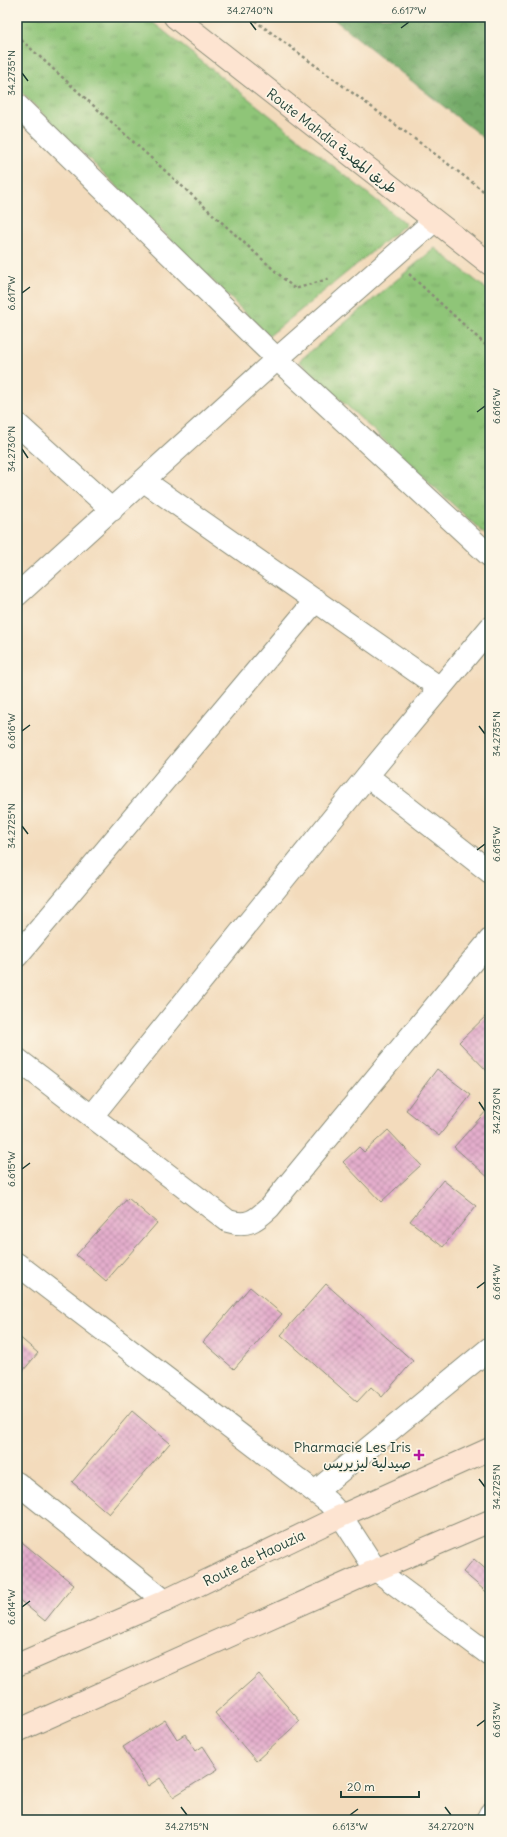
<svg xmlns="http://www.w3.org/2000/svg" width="507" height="1837" viewBox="0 0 507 1837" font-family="Delius,'Playpen Sans Arabic',sans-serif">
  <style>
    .forest { fill: url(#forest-crowns); stroke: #49744e }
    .park { fill: url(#park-tufts); stroke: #578156 }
    .building { fill: url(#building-cross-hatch) }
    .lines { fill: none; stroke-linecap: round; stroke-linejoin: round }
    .street-casing { stroke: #898c78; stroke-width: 24 }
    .secondary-casing { stroke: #898c78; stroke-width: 24 }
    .path { stroke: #898c78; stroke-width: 2.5; stroke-dasharray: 3 3; stroke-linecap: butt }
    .street { stroke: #fff; stroke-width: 22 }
    .secondary { stroke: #fde4d1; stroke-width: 22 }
    .ticks { fill: none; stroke: #1f3d34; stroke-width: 1.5 }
    .poi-dot { fill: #b5179e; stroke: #fcf5e5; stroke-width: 1.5 }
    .labels { text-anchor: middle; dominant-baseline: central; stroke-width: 3.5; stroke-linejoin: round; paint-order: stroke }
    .street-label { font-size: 14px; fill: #1f3d34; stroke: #fcf5e5 }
    .poi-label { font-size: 14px; fill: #1f3d34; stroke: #fcf5e5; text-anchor: end }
    .neatline { fill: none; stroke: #1f3d34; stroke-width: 1.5 }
    .ticks-label { font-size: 10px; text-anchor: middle; fill: #1f3d34 }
  </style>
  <defs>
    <pattern id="forest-crowns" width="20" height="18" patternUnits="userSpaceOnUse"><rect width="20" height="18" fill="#73aa68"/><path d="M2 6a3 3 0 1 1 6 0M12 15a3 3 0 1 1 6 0" fill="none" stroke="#5e8c56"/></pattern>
    <pattern id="park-tufts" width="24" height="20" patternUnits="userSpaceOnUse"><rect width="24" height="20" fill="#8fc578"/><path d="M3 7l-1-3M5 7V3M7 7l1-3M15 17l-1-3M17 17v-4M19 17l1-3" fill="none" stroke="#74a163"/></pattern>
    <pattern id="building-cross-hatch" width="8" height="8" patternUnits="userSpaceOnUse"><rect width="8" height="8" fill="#e4adcc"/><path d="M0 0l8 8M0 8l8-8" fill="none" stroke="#b88ea6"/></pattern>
  </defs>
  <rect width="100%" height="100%" fill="#fcf5e5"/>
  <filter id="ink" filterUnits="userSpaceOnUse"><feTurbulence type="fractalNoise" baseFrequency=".025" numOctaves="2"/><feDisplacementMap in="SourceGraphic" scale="8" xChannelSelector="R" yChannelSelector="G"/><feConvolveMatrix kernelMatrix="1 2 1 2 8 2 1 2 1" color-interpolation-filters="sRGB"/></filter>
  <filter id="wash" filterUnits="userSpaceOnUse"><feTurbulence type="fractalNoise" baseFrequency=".012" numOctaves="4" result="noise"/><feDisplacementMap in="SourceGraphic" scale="16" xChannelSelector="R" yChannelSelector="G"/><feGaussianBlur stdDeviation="0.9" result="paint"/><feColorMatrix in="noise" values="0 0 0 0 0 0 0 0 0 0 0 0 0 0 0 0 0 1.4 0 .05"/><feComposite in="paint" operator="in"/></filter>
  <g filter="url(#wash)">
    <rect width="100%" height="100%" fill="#f3dbbc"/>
    <path class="forest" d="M331,17H490V143Z"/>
    <path class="park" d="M17,17H146L406,224L269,336L17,88Z
      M435,248L490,292V539L299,361Z"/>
    <g id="blocks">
      <path class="building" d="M490,1012V1074L459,1042Z
        M437,1069L471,1095L439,1136L406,1110Z
        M488,1109L490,1111V1179L454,1147Z
        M388,1130L421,1165L381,1202L343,1162L359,1147L364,1152Z
        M443,1180L476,1206L443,1247L410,1221Z
        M128,1198L157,1223L106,1281L76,1255Z
        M326,1284L413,1361L382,1397L371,1387L357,1402L281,1335Z
        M250,1287L282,1314L234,1369L203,1342Z
        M17,1335L38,1353L17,1378Z
        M132,1411L170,1443L109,1514L72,1482Z
        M17,1538L74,1585L45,1621L17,1598Z
        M474,1559L490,1573V1595L463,1572Z
        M259,1674L300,1721L256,1761L215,1713Z
        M165,1720L177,1739L185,1734L196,1751L203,1746L218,1769L173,1797L160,1778L148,1786L123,1747Z"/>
    </g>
  </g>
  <g filter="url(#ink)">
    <use href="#blocks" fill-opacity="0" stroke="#898c78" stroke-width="1"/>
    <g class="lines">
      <defs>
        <path id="street" d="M17,105L277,359L490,556
          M17,424L112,510
          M144,481L440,688
          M17,595L277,359L434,221
          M367,776L490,872
          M17,956L316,600
          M17,1059L228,1221C247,1227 255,1221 269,1208L490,940
          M92,1116L367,776L490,628
          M17,1264L328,1502L341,1516L376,1570L490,1655
          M17,1483L165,1601
          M315,1492L490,1348
          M487,1820L490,1814"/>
        <path id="secondary" d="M175,17L490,264
          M17,1665L165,1601L341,1516L490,1449
          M17,1731L376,1570L490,1521"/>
      </defs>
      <use href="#street" class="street-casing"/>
      <use href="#secondary" class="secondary-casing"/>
      <path class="path" d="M250,17L435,154L490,196
        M17,36L295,289L331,278
        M409,274L490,349"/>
      <use href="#street" class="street"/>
      <use href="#secondary" class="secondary"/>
    </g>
  </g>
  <path class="ticks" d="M250,22L256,30M401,28L409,22M22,73L28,81M22,293L30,287M477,412L485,406M22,449L28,458M479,726L485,734M22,731L30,725M22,826L28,834M477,850L485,844M479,1102L485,1111M22,1169L30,1163M477,1288L485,1282M479,1479L485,1487M22,1607L30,1601M477,1726L485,1720M181,1807L187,1815M445,1807L451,1815M350,1815L358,1809"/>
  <path class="poi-dot" d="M417 1449h4v4h4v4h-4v4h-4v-4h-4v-4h4z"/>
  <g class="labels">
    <g class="street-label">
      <text transform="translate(332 141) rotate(38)">Route Mahdia طريق المهدية</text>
      <text transform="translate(254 1558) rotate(-26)">Route de Haouzia</text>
    </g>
    <g class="poi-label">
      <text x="411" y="1447">Pharmacie Les Iris<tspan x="411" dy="16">صيدلية ليزيريس</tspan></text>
    </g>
  </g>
  <rect width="507" height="1837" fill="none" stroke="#fcf5e5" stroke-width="44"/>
  <path d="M341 1791v6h78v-6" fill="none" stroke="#1f3d34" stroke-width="2"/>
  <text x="347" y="1791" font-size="12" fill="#1f3d34" stroke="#fcf5e5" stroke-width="3" paint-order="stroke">20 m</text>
  <rect x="22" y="22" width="463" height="1793" class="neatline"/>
  <g class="ticks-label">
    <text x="250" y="14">34.2740°N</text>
    <text x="409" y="14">6.617°W</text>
    <text transform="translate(11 73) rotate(-90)" y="4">34.2735°N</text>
    <text transform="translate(11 293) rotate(-90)" y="4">6.617°W</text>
    <text transform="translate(496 406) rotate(-90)" y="4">6.616°W</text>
    <text transform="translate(11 449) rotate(-90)" y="4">34.2730°N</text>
    <text transform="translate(11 731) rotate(-90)" y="4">6.616°W</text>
    <text transform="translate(496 734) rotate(-90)" y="4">34.2735°N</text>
    <text transform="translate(11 826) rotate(-90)" y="4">34.2725°N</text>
    <text transform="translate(496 844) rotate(-90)" y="4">6.615°W</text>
    <text transform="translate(496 1111) rotate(-90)" y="4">34.2730°N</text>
    <text transform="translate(11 1169) rotate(-90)" y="4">6.615°W</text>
    <text transform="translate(496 1282) rotate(-90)" y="4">6.614°W</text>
    <text transform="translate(496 1487) rotate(-90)" y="4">34.2725°N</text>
    <text transform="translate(11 1607) rotate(-90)" y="4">6.614°W</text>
    <text transform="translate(496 1720) rotate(-90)" y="4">6.613°W</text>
    <text x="187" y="1830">34.2715°N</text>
    <text x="350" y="1830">6.613°W</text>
    <text x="451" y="1830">34.2720°N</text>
  </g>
</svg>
